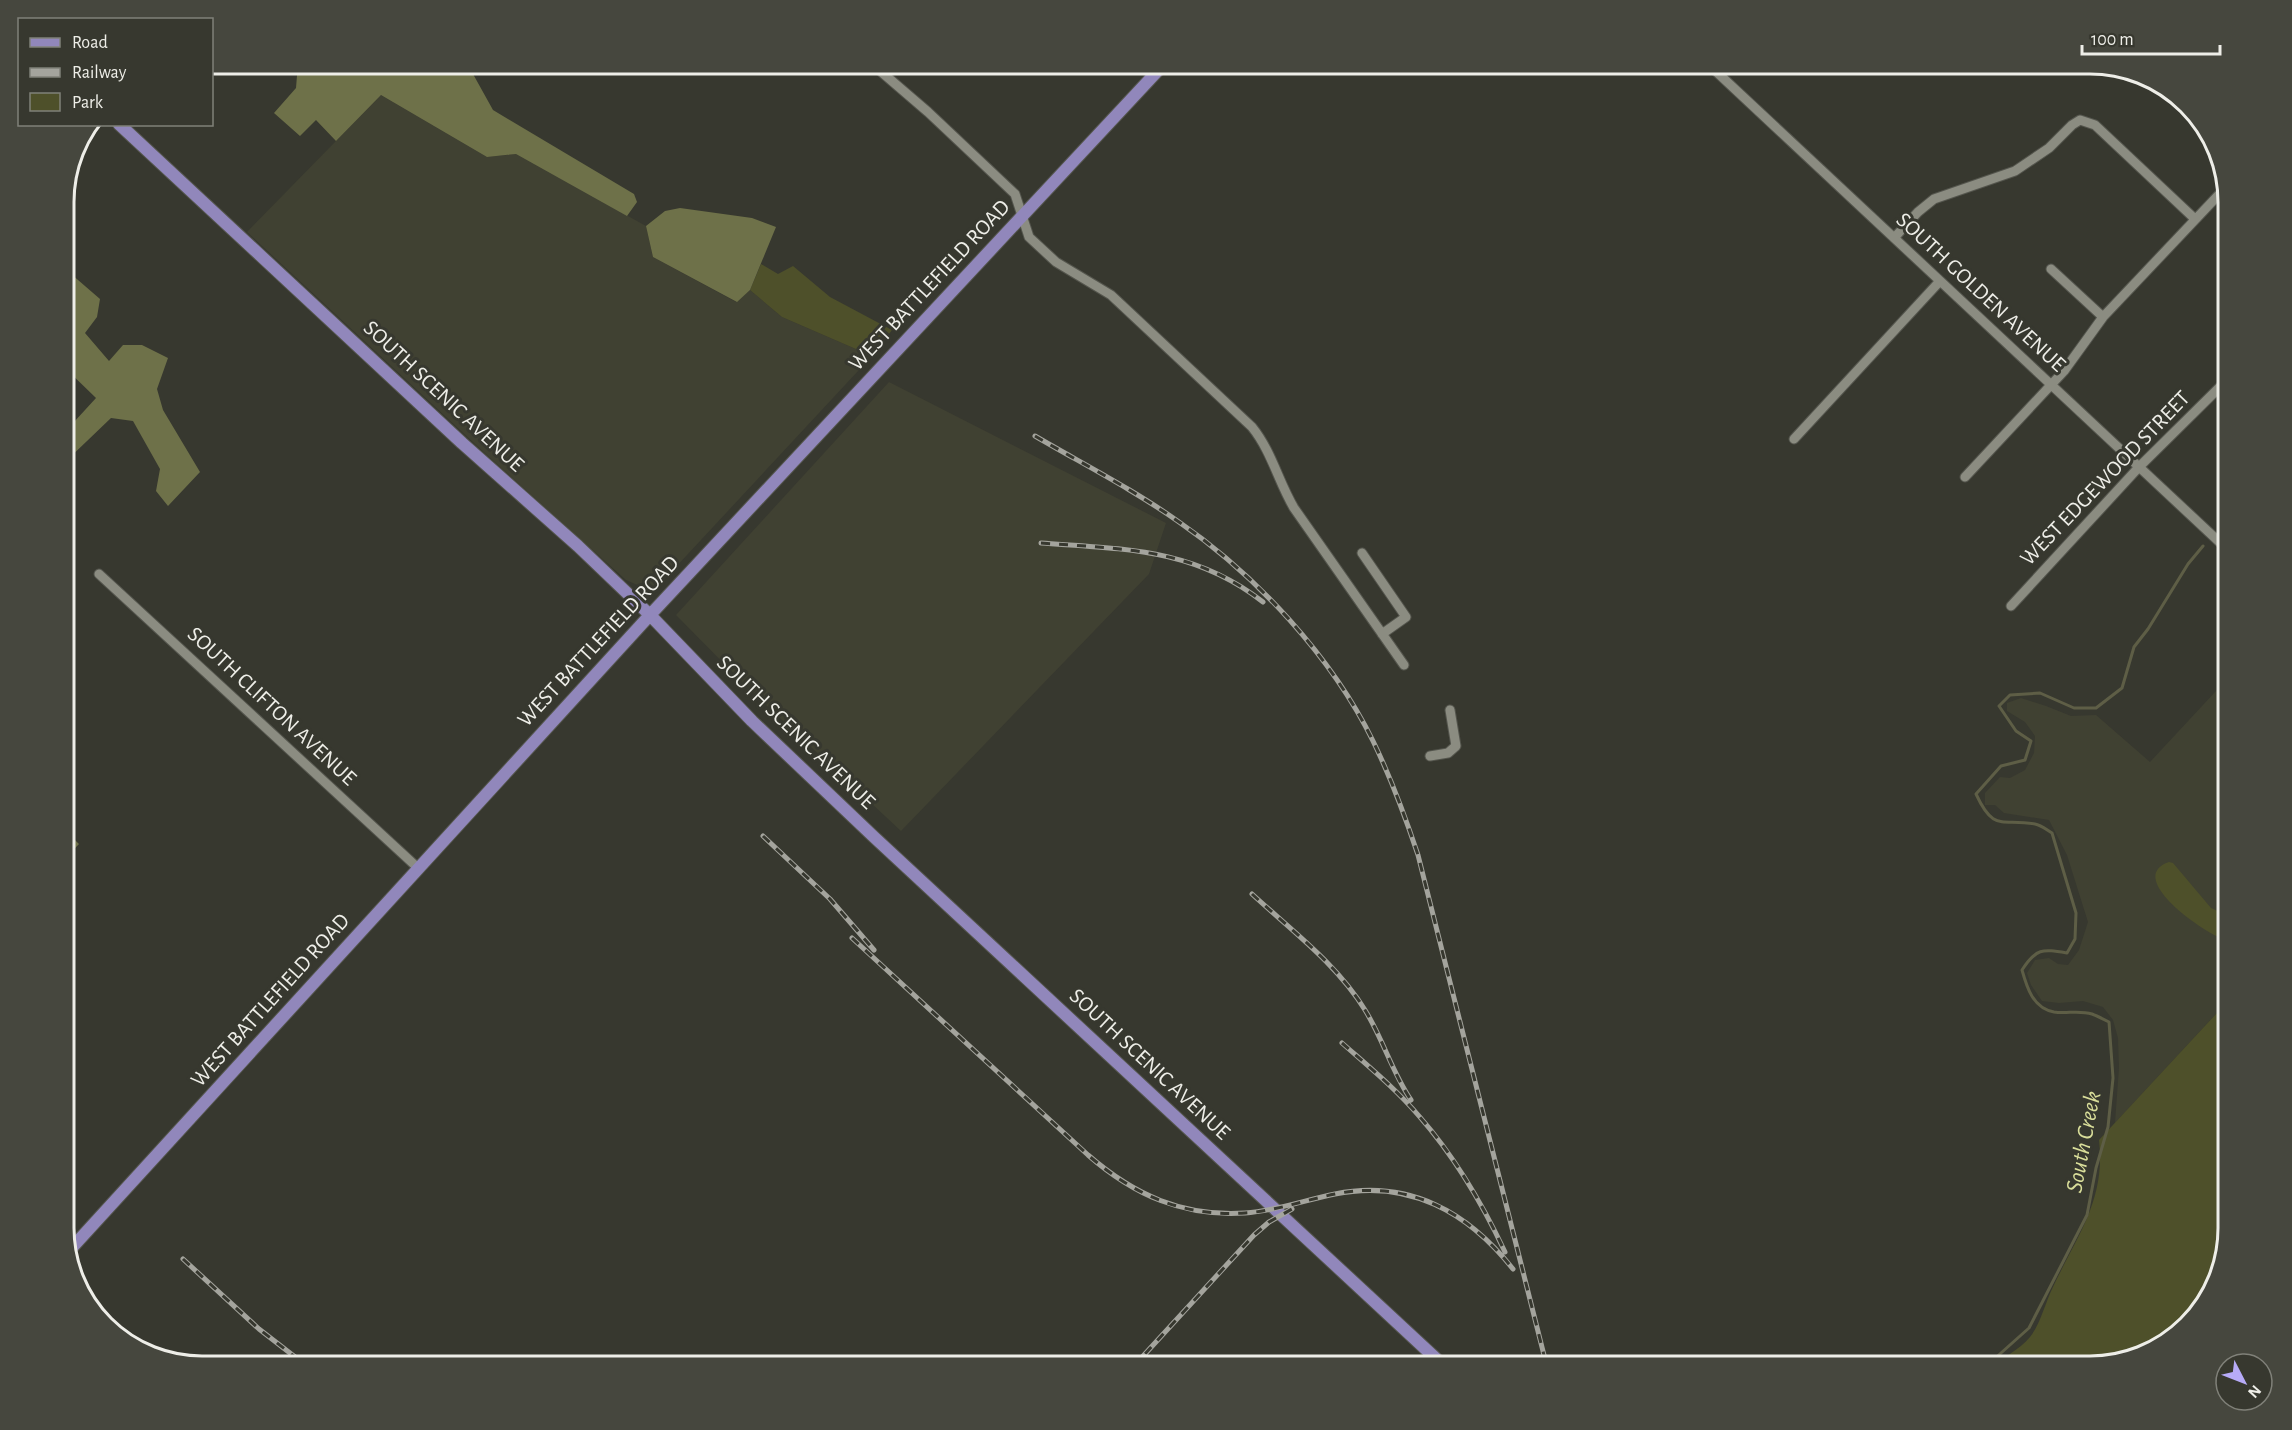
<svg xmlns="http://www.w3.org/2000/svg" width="2292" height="1430" viewBox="0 0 2292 1430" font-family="'Alegreya Sans',sans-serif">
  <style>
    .built { fill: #404132 }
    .green { fill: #4e502a }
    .forest { fill: #6e7149 }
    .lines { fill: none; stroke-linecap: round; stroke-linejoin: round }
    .stream { stroke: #5e5e46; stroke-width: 3 }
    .minor-casing { stroke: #54554d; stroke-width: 11 }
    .major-casing { stroke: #54554d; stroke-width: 14 }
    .minor { stroke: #8b8c81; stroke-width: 9 }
    .major { stroke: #9187bb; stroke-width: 12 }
    .rail-casing { stroke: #a4a49d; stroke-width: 5 }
    .rail { stroke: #37382f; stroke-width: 3; stroke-dasharray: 9; stroke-linecap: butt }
    .labels { text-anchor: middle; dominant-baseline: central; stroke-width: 6; stroke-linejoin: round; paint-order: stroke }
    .street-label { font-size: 22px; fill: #eeeee8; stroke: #37382f }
    .water-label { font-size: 24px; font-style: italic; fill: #d9de9a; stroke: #37382f }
    .rim { fill: none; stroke: #eeeee8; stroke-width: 3 }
  </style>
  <rect width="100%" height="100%" fill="#37382f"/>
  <path class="built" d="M381,95L487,157L516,154L646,226L653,257L736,302L750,290L782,317L872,356L661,583L652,588H644L626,580L488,456L247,232Z
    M889,382L1166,523L1149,574L901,831L750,690L676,615Z
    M2229,677V1000L2115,1123L2119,1068L2118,1038L2113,1020L2103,1007L2083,1001L2059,1003L2042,1001L2031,985L2027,973L2035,960L2049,958L2058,964L2068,965L2079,950L2088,922L2067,855L2049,820L2004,813L1995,805H1985V793L2000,777L2010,778L2025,770L2034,753L2035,736L2025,722L2007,711V703L2021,698L2046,706L2071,716L2096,715L2150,762Z"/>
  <path class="green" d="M761,264L778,274L793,266L830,297L892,330L872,356L782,317L750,290Z
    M2169,862L2173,863L2211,908L2229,916V941C2210,938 2122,878 2169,862Z
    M2229,1000V1229L2210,1298L2159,1349L2091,1367H1989C2003,1358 2019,1350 2030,1337C2041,1323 2045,1303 2053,1287C2077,1236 2106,1200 2099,1140Z"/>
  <path class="forest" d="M298,63H471L473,74L493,110L634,194L637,202L627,216L516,154L487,157L381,95L336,141L316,120L300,136L274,113L296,88Z
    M680,208L752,218L776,227L750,290L737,302L653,257L646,226L665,211Z
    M63,267L100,299L97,317L85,333L109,361L123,345H142L168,358L157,389L163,410L200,472L168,506L156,491L160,469L133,421L111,418L63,464V434L96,398L63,366Z
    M65,830L79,844L63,861V832Z"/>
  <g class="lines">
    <path class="stream" d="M2224,521L2229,516
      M1981,1367L1992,1361L2029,1328L2087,1215L2096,1168L2108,1127L2113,1078L2109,1022C2103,1019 2097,1016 2092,1014C2079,1010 2066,1014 2054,1012C2033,1008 2027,988 2022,970C2036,948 2042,949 2067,953L2075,939L2076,913L2052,833C2047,830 2041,825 2035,824C2002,818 1994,833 1976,794L2001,766L2025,760L2031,741L2016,731L1999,706L2010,695L2040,693L2074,708H2096L2122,688L2134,647L2148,629L2188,564L2203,546"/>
    <defs>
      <path id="minor" d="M871,63L928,112L1015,194L1029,237L1056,262L1111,295L1252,427C1272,452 1278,481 1294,508L1404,665
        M1707,63L2229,551
        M1894,238L1918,212L1934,199L2015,171L2049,148L2072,125L2080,120L2095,125L2195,219
        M2051,269L2103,317
        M1794,439L1940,281
        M1965,477L2064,371L2103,317L2227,186
        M1362,553L1406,617L1382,634
        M99,574L418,868
        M2011,606L2139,467L2229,378
        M1430,756L1448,753L1456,746L1450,710"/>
      <path id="major" d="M119,124L462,443L578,546L650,615L752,721L874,837L1445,1367
        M68,1252L650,615L1165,63"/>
    </defs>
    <use href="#minor" class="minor-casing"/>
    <use href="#major" class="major-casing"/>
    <use href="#minor" class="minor"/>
    <use href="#major" class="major"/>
    <defs>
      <path id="rail" d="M1035,436C1083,464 1134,490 1179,522C1256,575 1332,657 1373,741C1391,778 1405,816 1418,855L1547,1367
        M1041,543C1124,549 1194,548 1263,602
        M763,836L830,899L874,950
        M1252,894C1291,930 1337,964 1365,1010C1383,1039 1392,1072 1411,1100
        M852,938L1088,1155C1134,1195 1183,1217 1245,1213C1276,1211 1305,1200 1335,1194C1409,1179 1468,1212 1513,1269
        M1342,1043C1368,1066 1396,1089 1419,1116C1455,1157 1482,1203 1505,1252
        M183,1259L259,1329L308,1367
        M1133,1367L1254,1235L1269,1222L1292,1209"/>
    </defs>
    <use href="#rail" class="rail-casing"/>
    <use href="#rail" class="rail"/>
  </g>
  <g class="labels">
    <g class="street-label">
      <text transform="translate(929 285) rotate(-47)">WEST BATTLEFIELD ROAD</text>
      <text transform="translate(1981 292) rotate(43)">SOUTH GOLDEN AVENUE</text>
      <text transform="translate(444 396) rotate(43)">SOUTH SCENIC AVENUE</text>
      <text transform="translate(2105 478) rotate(-46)">WEST EDGEWOOD STREET</text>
      <text transform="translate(598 641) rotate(-47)">WEST BATTLEFIELD ROAD</text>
      <text transform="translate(272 706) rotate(43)">SOUTH CLIFTON AVENUE</text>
      <text transform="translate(796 732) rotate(44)">SOUTH SCENIC AVENUE</text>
      <text transform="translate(270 1000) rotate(-48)">WEST BATTLEFIELD ROAD</text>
      <text transform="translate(1150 1064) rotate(43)">SOUTH SCENIC AVENUE</text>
    </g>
    <g class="water-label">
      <text transform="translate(2084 1142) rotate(-79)">South Creek</text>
    </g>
  </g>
  <path d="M0 0H2292V1430H0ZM202 74H2090A128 128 0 0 1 2218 202V1228A128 128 0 0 1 2090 1356H202A128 128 0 0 1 74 1228V202A128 128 0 0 1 202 74Z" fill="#46473e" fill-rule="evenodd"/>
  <path class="rim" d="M202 74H2090A128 128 0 0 1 2218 202V1228A128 128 0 0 1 2090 1356H202A128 128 0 0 1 74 1228V202A128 128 0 0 1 202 74Z"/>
  <rect x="18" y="18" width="195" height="108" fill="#37382f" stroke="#808179" stroke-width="1.5"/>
  <rect x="30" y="38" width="30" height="9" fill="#9187bb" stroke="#808179" stroke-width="1.5"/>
  <text x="72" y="48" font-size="18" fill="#eeeee8">Road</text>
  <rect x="30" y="68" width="30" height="9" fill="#a4a49d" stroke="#808179" stroke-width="1.5"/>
  <text x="72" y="78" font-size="18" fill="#eeeee8">Railway</text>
  <rect x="30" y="93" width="30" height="18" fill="#4e502a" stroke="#808179" stroke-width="1.5"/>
  <text x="72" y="108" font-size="18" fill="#eeeee8">Park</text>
  <g transform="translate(2244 1382) rotate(132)"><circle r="28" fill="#37382f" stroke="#808179" stroke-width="1.5"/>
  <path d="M0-4.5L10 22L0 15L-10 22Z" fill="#b7abf8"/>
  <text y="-9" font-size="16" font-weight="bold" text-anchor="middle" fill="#eeeee8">N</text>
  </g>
  <path d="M2082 45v9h138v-9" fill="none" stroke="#eeeee8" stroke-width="3"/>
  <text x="2091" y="45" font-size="18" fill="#eeeee8" stroke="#37382f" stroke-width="4.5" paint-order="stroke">100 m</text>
</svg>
